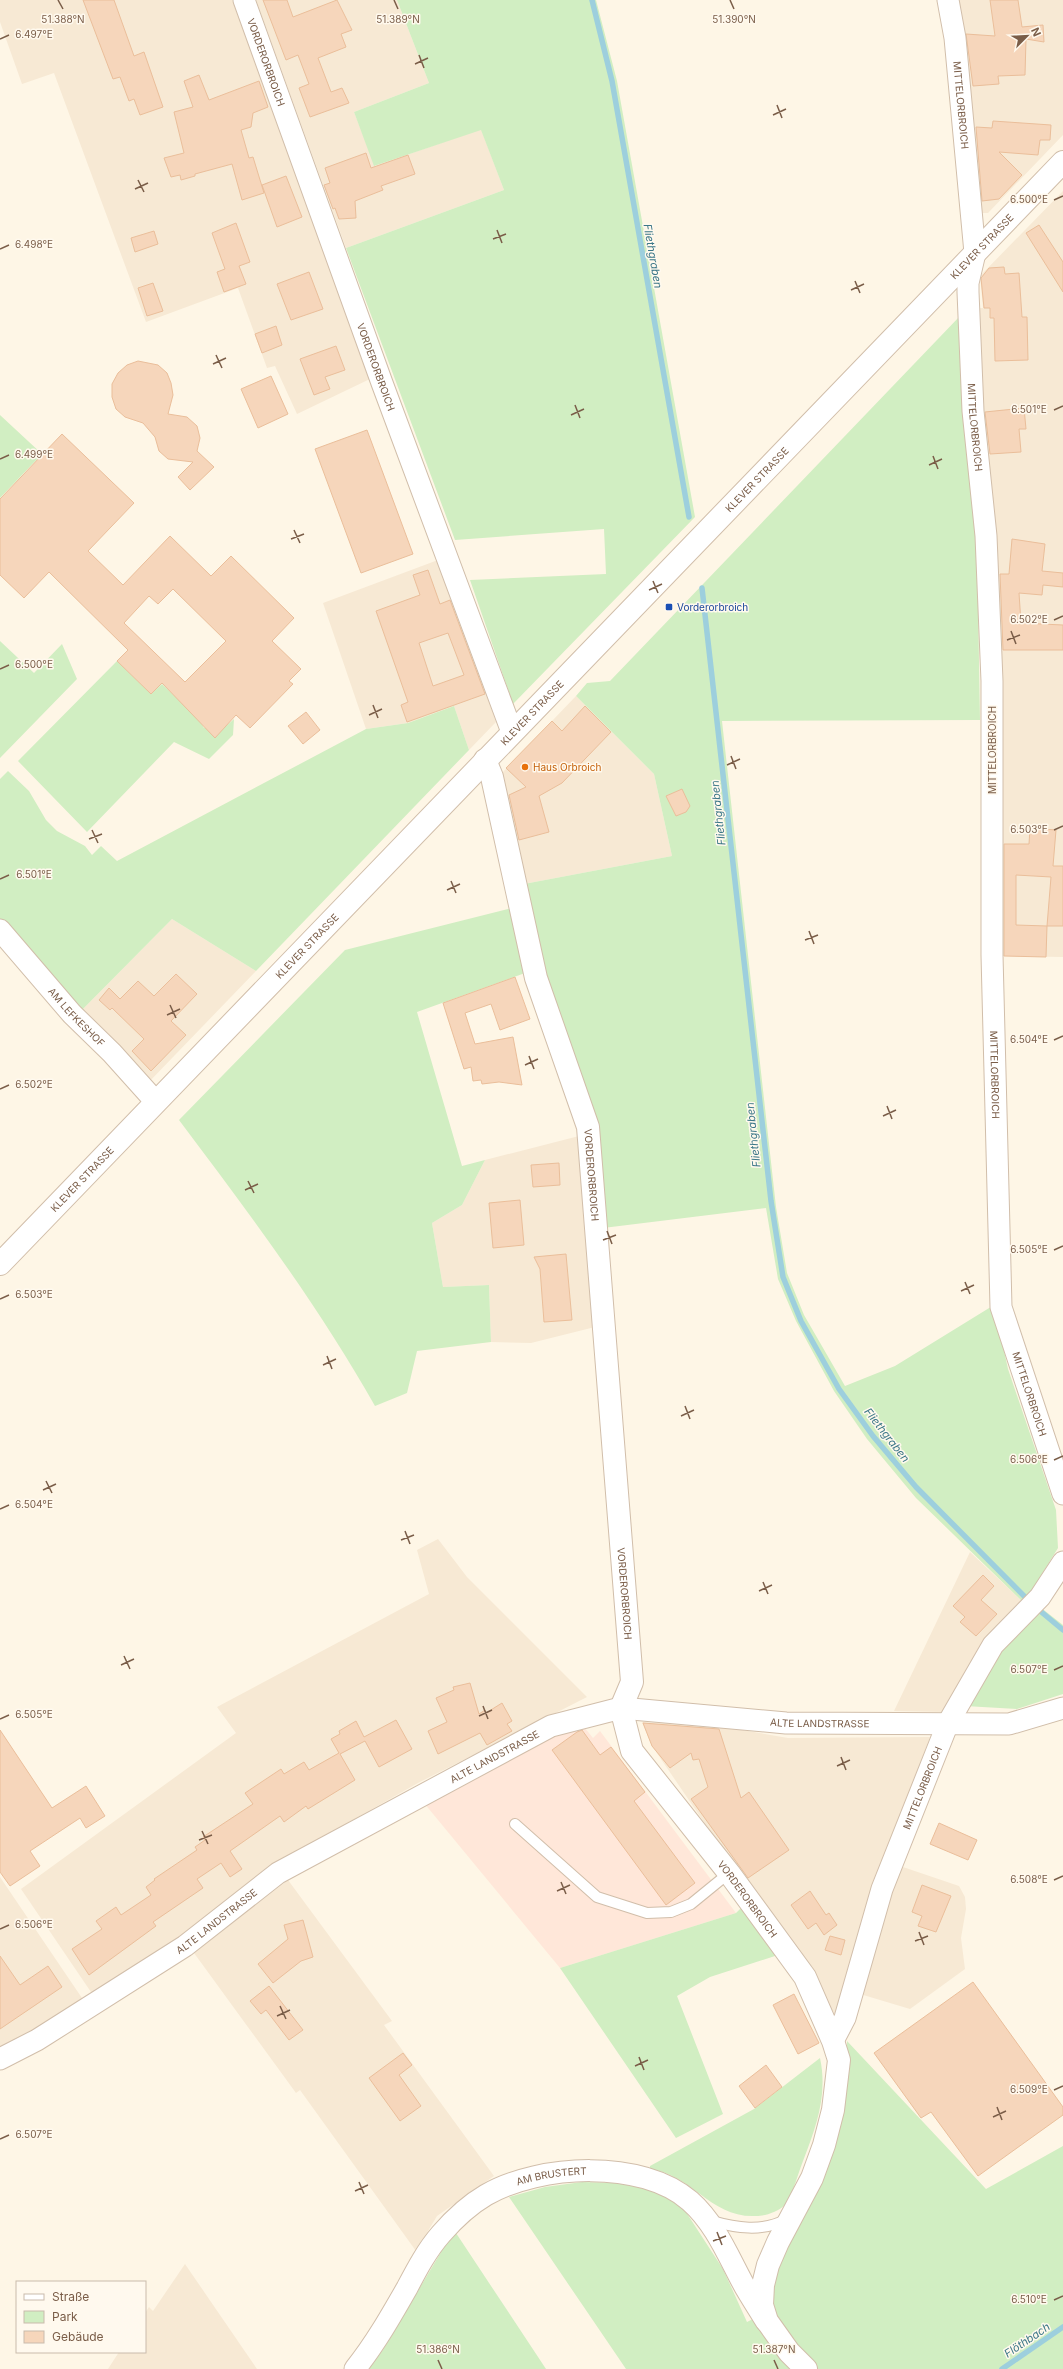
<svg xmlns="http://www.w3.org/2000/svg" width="1063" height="2369" viewBox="0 0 1063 2369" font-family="Inter,sans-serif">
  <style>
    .residential { fill: #f7e9d4 }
    .commercial { fill: #ffe7d9 }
    .green { fill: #d1eec2 }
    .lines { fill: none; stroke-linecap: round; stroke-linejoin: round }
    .stream { stroke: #9dcfdd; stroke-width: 5.5 }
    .building { fill: #f6d6bb; stroke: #eabe9a; fill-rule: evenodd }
    .service-casing { stroke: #d1beaa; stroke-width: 12 }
    .minor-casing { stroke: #d1beaa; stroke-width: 23 }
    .tertiary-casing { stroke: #d1beaa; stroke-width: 24 }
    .service { stroke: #fff; stroke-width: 10 }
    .minor { stroke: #fff; stroke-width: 21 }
    .tertiary { stroke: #fff; stroke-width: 22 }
    .ticks { fill: none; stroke: #7a5d48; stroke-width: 1.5 }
    .transit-dot { fill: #1a4fb4; stroke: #fff9ee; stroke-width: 1.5 }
    .food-dot { fill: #e8710a; stroke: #fff9ee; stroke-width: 1.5 }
    .labels { text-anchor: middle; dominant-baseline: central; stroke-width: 3; stroke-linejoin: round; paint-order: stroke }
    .street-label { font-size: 10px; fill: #7a5d48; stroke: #fff9ee }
    .transit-label { font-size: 10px; fill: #164399; stroke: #fff9ee; text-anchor: start }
    .food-label { font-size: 10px; fill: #c56008; stroke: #fff9ee; text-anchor: start }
    .water-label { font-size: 11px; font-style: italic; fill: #3c7788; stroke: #fff9ee }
    .ticks-label { font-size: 10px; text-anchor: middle; fill: #7a5d48; stroke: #fff9ee; stroke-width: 3; stroke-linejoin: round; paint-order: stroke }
  </style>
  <rect width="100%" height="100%" fill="#fef6e6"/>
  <path class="residential" d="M0,0H232L372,378L297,414L275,366L267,368L238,288L146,322L54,73L22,84L0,22Z
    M256,0H397L429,83L354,112L375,166L481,129L504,190L346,248Z
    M956,0H1063V135L988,213H979Z
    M1063,191V957L999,956L976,308H983L980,276Z
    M438,560L454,598L496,722L469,750L454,706L408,723L366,729L323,603Z
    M576,696L654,774L672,856L524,884L502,773Z
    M172,919L256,971L148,1083L80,1012Z
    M579,1136L595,1327L531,1343L491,1342L489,1285L443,1287L432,1223L462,1205L485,1160Z
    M438,1539L467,1577L587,1697L418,1783L268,1868L172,1943L93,1995L21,1889L236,1733L217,1707L429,1594L417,1550Z
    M970,1552L1024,1603L946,1712L894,1711Z
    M642,1722L719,1726L788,1738L930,1737L905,1803L837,2017L652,1746Z
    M900,1866L959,1886L965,1897L966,1909L961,1938L965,1969L910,2009L860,1994Z
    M0,1877L84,2001L0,2049Z
    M288,1880L392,2021L384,2025L494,2176L437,2216L416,2251L300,2090L296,2093L194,1953Z
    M185,2264L257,2369H108L119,2352H145V2313L149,2307L153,2311Z"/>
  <path class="commercial" d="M577,1724L584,1727L593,1738L600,1731L736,1913L560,1968L424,1803Z"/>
  <path class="green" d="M397,0H596L617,81L695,517L513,704L470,580L606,574L604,529L455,540L346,248L504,190L481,130L374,166L354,112L429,83Z
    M960,316L980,538L978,604L980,720L722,721L776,1207L787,1273L804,1315L845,1386L895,1366L994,1305L1008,1369L1056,1510L1058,1548L1024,1603L916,1498L867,1439L834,1391L796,1321L778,1279L766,1208L603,1228L541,968L524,884L672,856L654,774L576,696L587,683L610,681Z
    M0,415L42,454L0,498Z
    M0,641L34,673L62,644L77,679L0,758Z
    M117,661L151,694L162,684L200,720L204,728L219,721L225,727L234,719L233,735L209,759L174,742L87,832L18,761Z
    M454,706L469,750L256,971L172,919L80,1012L0,923V779L8,771L29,791L46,820L57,831L85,846L92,855L101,846L117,861L366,729L408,723Z
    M512,908L525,973L417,1012L462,1166L485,1160L462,1205L432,1223L443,1287L489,1285L491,1342L417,1351L407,1393L375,1406C318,1305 249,1213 179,1120L345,950Z
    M1040,1607L1063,1625V1694L1017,1709L965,1706L997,1653Z
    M745,1904L778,1955L710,1977L677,1996L723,2114L676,2138L560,1968L736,1913Z
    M847,2041L986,2189L1063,2146V2369H626L509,2197L545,2187L582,2182L619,2183L662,2193L684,2209L723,2269L747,2322L772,2309L770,2282L821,2182L831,2157L839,2128L845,2103Z
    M820,2058C828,2095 816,2127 803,2161C798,2174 794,2189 788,2201C783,2209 773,2213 765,2215C713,2224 695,2175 650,2169V2166L754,2109Z
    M454,2230L546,2369H368L383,2350Z"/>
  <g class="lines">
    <path class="stream" d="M592,0L612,81L689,517
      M702,588L771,1201L783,1277L801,1321L839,1389L873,1436L916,1487L1026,1598
      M1039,1610L1063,1630
      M1002,2369L1063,2327"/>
  </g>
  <path class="building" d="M83,0H114L134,56L144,52L163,107L140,115L134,99L129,101L120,77L113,79Z
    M263,0H287L293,17L337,0L352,30L341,34L346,47L318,58L331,92L342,88L349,103L310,117L299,88L309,84L298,55L286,60Z
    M990,0H1018L1022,27L1043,25L1044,42L1026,39L1025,75L998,76L999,84L973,86L966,34L995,36Z
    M199,75L209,100L259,81L268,107L253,113L251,127L241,130L249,158L253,157L264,193L242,200L232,164L195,174V176L181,180L180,175L171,177L164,158L184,153L174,112L193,107L184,81Z
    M993,121L1051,125L1050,140H1040L1038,155L999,152L1022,175L999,199L982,201L976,127L992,128Z
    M366,153L371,168L408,155L415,174L381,186L383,190L355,201L356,218L339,219L335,208L333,209L324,185L330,183L325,168Z
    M286,176L302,217L277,227L262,185Z
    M236,223L250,262L239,266L246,284L224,292L217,272L225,269L212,233Z
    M1039,225L1063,262V292L1026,233Z
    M154,231L158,244L135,252L131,238Z
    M1004,267L1005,274L1019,273L1022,317H1027L1028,360L995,361L994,318H990V308H984L981,278L989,268Z
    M309,272L323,309L291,320L277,284Z
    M153,283L163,311L147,316L138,288Z
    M276,326L282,345L262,353L255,334Z
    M336,346L345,370L325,377L330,389L314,395L300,359Z
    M138,361L158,365L167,373L171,383L173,395L168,414L187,417L197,426L200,438L197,451L214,467L190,490L178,477L193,462L168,459L159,451L155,437L143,423L125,417L116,409L112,397V384L118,373L127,365Z
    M271,376L288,414L258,428L241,389Z
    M1024,408L1026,429H1019L1021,452L990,454L985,412Z
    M367,430L413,554L361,573L315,449Z
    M62,434L134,503L88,551L123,585L170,536L211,576L231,556L294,618L272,641L301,669L289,681L293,684L250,728L236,715L215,738L162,683L151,694L117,661L128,650L49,572L24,598L0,575V499ZM173,589L226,641L185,682L124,623L149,596L158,604Z
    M1012,539L1045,544L1042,571L1063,573V587L1043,585L1042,595L1019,593L1021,623L1063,625V650H1003L1000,574H1009Z
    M428,570L440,604L450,600L485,694L407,722L401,705L408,702L376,611L420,595L413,575ZM448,633L464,675L433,686L419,643Z
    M585,706L611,732L562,783L539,796L549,832L519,840L509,795L526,787L506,768L552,721L562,731Z
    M306,712L320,730L303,744L288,726Z
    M682,789L690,806L686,812L676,816L666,796Z
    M1030,828L1056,830L1053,866H1063V926H1047L1046,957L1004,956V844H1029ZM1016,875L1051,877L1047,926L1016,925Z
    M176,974L197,994L171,1021L186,1035L151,1071L132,1051L144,1039L112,1008L110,1010L99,1000L109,988L120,999L138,981L154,996Z
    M515,977L530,1019L500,1030L491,1004L465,1013L475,1044L513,1037L522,1085L499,1082L482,1084L481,1080L473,1081L471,1067L464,1069L443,1003Z
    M559,1163L560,1185L533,1187L531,1165Z
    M520,1200L524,1245L493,1248L489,1203Z
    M566,1254L572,1320L544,1322L540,1269L534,1257Z
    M983,1575L994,1586L981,1600L997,1614L976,1636L960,1622L965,1617L953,1606Z
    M470,1683L479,1714L485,1710L486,1713L502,1703L512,1721L507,1724L512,1731L487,1745L480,1733L438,1754L428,1731L447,1722L436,1698L454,1690L453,1687Z
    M396,1720L412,1749L379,1767L365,1741L340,1754L355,1780L308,1809L306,1806L284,1822L280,1816L230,1851L242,1869L230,1877L221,1863L197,1879L203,1888L153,1922L156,1926L89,1975L72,1949L102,1929L96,1921L116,1907L121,1915L151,1895L146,1887L155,1880L154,1879L197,1850L195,1847L205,1840L203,1837L253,1804L245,1793L281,1769L284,1774L304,1762L309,1770L339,1753L331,1739L340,1734L339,1731L356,1721L364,1737Z
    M643,1723L719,1729L741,1798L749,1792L789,1850L748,1878L691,1799L708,1787L699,1759L693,1760L691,1753L670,1768L652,1746Z
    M0,1730L52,1808L86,1786L105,1816L86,1828L80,1818L30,1851L40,1866L10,1886L0,1872Z
    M582,1730L600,1755L611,1747L645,1792L634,1801L695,1883L666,1905L552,1750L577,1732Z
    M939,1823L977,1840L968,1860L930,1844Z
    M922,1885L951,1896L936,1932L918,1926L922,1916L912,1912Z
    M810,1891L826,1915L829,1913L837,1925L824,1935L816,1923L808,1929L791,1905Z
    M303,1920L313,1957L301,1961L273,1983L258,1964L288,1939L284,1925Z
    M830,1936L845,1940L841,1955L825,1950Z
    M0,1956L20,1985L48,1966L62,1987L0,2029Z
    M973,1982L1063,2107V2115L978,2176L931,2112L921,2118L874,2053Z
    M269,1986L303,2030L289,2040L266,2010L261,2014L250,2001Z
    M794,1994L819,2043L798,2054L773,2005Z
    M403,2053L412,2065L399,2075L421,2106L400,2121L369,2078Z
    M766,2065L782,2087L755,2108L739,2086Z"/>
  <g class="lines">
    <defs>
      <path id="service" d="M515,1824L597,1897L647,1913L671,1912L691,1904L729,1873
        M712,2221C736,2228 762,2232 785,2220"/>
      <g id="minor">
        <path id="s1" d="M244,0L382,383L512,732"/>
        <path id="s2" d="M948,0L955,38L975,253L968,283V292L973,411L986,536L992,681V955L1001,1307L1063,1494"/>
        <path id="s3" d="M0,930L72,1014L112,1053L156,1102"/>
        <path id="s4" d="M833,2041L845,2018L882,1889L948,1723L993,1645L1040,1597L1063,1562"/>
        <path id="s5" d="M0,2059L37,2040L185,1946L278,1873L551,1726L621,1708L786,1723L1009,1724L1063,1708"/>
        <path id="s6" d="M355,2369C375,2344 391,2316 407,2288C417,2269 427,2250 441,2234C454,2219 469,2205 486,2195C540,2164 642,2159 690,2201C716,2224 729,2258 745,2287C752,2299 759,2310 766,2321"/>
      </g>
      <g id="tertiary">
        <path id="s7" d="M485,760L492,777L536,978L588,1127L632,1682L621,1708L632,1751L729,1873L805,1977L833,2041L839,2060L833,2110L824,2145L812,2178L778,2242L768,2265L763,2285L762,2305L767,2321L789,2352L806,2369"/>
        <path id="s8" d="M0,1264L1063,162"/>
      </g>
    </defs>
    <use href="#service" class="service-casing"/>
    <use href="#minor" class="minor-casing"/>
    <use href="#tertiary" class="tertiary-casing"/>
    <use href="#service" class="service"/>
    <use href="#minor" class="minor"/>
    <use href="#tertiary" class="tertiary"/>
  </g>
  <path class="ticks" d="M58,0L63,9M394,0L398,9M730,0L734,9M0,39L9,35M419,55L424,68M415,64L428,58M777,105L782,118M773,115L786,109M138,180L144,192M135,189L148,183M1054,200L1063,196M497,230L502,243M493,239L506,234M0,249L9,245M855,281L860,293M851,290L864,284M216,355L222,368M213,364L226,358M575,405L580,418M1054,410L1063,406M571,415L584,409M933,456L938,469M0,459L9,455M929,465L942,459M294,530L300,543M291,539L304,534M653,581L658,593M649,590L662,584M1054,620L1063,616M1011,631L1016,644M1007,640L1020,635M0,669L9,665M373,705L378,718M369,715L382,709M731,756L736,769M727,765L740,759M92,830L98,843M1054,830L1063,826M89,839L102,834M0,879L9,875M451,881L456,893M447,890L460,884M809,931L814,944M805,940L818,935M170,1005L176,1018M167,1015L180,1009M1054,1040L1063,1036M529,1056L534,1069M525,1065L538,1059M0,1089L9,1085M887,1106L892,1119M883,1116L896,1110M248,1181L254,1193M245,1190L258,1184M607,1231L612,1244M603,1240L616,1235M1054,1250L1063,1246M965,1282L970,1294M961,1291L974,1285M0,1299L9,1295M327,1356L332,1369M323,1365L336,1359M685,1406L690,1419M681,1416L694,1410M1054,1460L1063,1456M46,1481L52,1493M43,1490L56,1484M0,1509L9,1505M405,1531L410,1544M401,1540L414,1535M763,1582L768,1594M759,1591L772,1585M124,1656L130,1669M121,1665L134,1659M1054,1670L1063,1666M483,1706L488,1719M479,1716L492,1710M0,1719L9,1715M841,1757L846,1770M837,1766L850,1760M202,1831L208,1844M199,1840L212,1835M1054,1880L1063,1876M561,1882L566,1894M557,1891L570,1885M0,1929L9,1925M919,1932L924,1945M915,1941L928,1936M280,2006L286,2019M277,2016L290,2010M639,2057L644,2070M635,2066L648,2060M1054,2090L1063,2086M997,2107L1002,2120M993,2117L1006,2111M0,2139L9,2135M359,2182L364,2194M355,2191L368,2185M717,2232L722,2245M713,2241L726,2236M1054,2300L1063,2296M438,2360L442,2369M774,2360L778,2369"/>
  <rect class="transit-dot" x="665" y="603" width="8" height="8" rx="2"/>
  <circle class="food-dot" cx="525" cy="767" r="4"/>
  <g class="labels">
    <g class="street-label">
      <text stroke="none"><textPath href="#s1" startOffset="66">VORDERORBROICH</textPath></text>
      <text stroke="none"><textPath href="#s2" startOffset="106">MITTELORBROICH</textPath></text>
      <text stroke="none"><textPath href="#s8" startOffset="1414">KLEVER STRASSE</textPath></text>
      <text stroke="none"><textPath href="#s1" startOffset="390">VORDERORBROICH</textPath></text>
      <text stroke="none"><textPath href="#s2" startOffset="430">MITTELORBROICH</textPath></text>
      <text stroke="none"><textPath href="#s8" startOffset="1090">KLEVER STRASSE</textPath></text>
      <text stroke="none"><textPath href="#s8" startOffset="766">KLEVER STRASSE</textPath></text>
      <text transform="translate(992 750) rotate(-90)">MITTELORBROICH</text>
      <text stroke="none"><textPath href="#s8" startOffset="442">KLEVER STRASSE</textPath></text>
      <text stroke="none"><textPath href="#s3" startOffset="116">AM LEFKESHOF</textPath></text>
      <text stroke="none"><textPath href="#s2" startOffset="1078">MITTELORBROICH</textPath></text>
      <text stroke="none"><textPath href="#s7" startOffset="430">VORDERORBROICH</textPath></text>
      <text stroke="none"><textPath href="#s8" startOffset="118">KLEVER STRASSE</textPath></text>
      <text stroke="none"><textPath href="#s2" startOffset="1402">MITTELORBROICH</textPath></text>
      <text stroke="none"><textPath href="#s7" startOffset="850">VORDERORBROICH</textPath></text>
      <text stroke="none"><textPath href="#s5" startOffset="917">ALTE LANDSTRASSE</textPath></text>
      <text stroke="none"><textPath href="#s5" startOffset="581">ALTE LANDSTRASSE</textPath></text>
      <text stroke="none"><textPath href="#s4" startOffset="269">MITTELORBROICH</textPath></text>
      <text stroke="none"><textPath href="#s7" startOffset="1199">VORDERORBROICH</textPath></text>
      <text stroke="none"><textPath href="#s5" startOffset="257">ALTE LANDSTRASSE</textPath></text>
      <text stroke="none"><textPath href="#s6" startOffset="289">AM BRUSTERT</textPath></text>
    </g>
    <g class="transit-label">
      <text x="677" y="607">Vorderorbroich</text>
    </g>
    <g class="food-label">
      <text x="533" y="767">Haus Orbroich</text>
    </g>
    <g class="water-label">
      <text transform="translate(653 256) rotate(80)">Fliethgraben</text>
      <text transform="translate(718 813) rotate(-96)">Fliethgraben</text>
      <text transform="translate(753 1135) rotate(-96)">Fliethgraben</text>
      <text transform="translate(887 1435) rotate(52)">Fliethgraben</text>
      <text transform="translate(1027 2340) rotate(-34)">Flöthbach</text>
    </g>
  </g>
  <g class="ticks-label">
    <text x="398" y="23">51.389°N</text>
    <text x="734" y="23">51.390°N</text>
    <text x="63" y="23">51.388°N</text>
    <text x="34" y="38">6.497°E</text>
    <text x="1029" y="203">6.500°E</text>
    <text x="34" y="248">6.498°E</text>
    <text x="1029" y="413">6.501°E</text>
    <text x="34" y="458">6.499°E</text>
    <text x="1029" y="623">6.502°E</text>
    <text x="34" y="668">6.500°E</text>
    <text x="1029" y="833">6.503°E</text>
    <text x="34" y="878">6.501°E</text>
    <text x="1029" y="1043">6.504°E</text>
    <text x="34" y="1088">6.502°E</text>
    <text x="1029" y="1253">6.505°E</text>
    <text x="34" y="1298">6.503°E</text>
    <text x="1029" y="1463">6.506°E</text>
    <text x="34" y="1508">6.504°E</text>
    <text x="1029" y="1673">6.507°E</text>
    <text x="34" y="1718">6.505°E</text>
    <text x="1029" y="1883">6.508°E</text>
    <text x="34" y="1928">6.506°E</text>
    <text x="1029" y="2093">6.509°E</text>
    <text x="34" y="2138">6.507°E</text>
    <text x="1029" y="2303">6.510°E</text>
    <text x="438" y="2353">51.386°N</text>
    <text x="774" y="2353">51.387°N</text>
  </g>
  <rect x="16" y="2281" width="130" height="72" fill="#fff9ee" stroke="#cabbac"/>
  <rect x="24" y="2294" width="20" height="6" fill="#ffffff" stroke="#cabbac"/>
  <text x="52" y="2301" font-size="12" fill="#7a5d48">Straße</text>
  <rect x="24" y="2311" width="20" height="12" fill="#d1eec2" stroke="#cabbac"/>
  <text x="52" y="2321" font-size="12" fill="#7a5d48">Park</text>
  <rect x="24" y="2331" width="20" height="12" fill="#f6d6bb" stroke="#cabbac"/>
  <text x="52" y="2341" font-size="12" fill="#7a5d48">Gebäude</text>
  <g transform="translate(1027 36) rotate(66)" stroke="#fff9ee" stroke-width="3" paint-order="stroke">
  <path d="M0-3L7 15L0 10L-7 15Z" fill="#7a5d48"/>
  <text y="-6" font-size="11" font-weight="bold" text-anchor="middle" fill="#7a5d48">N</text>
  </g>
</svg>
